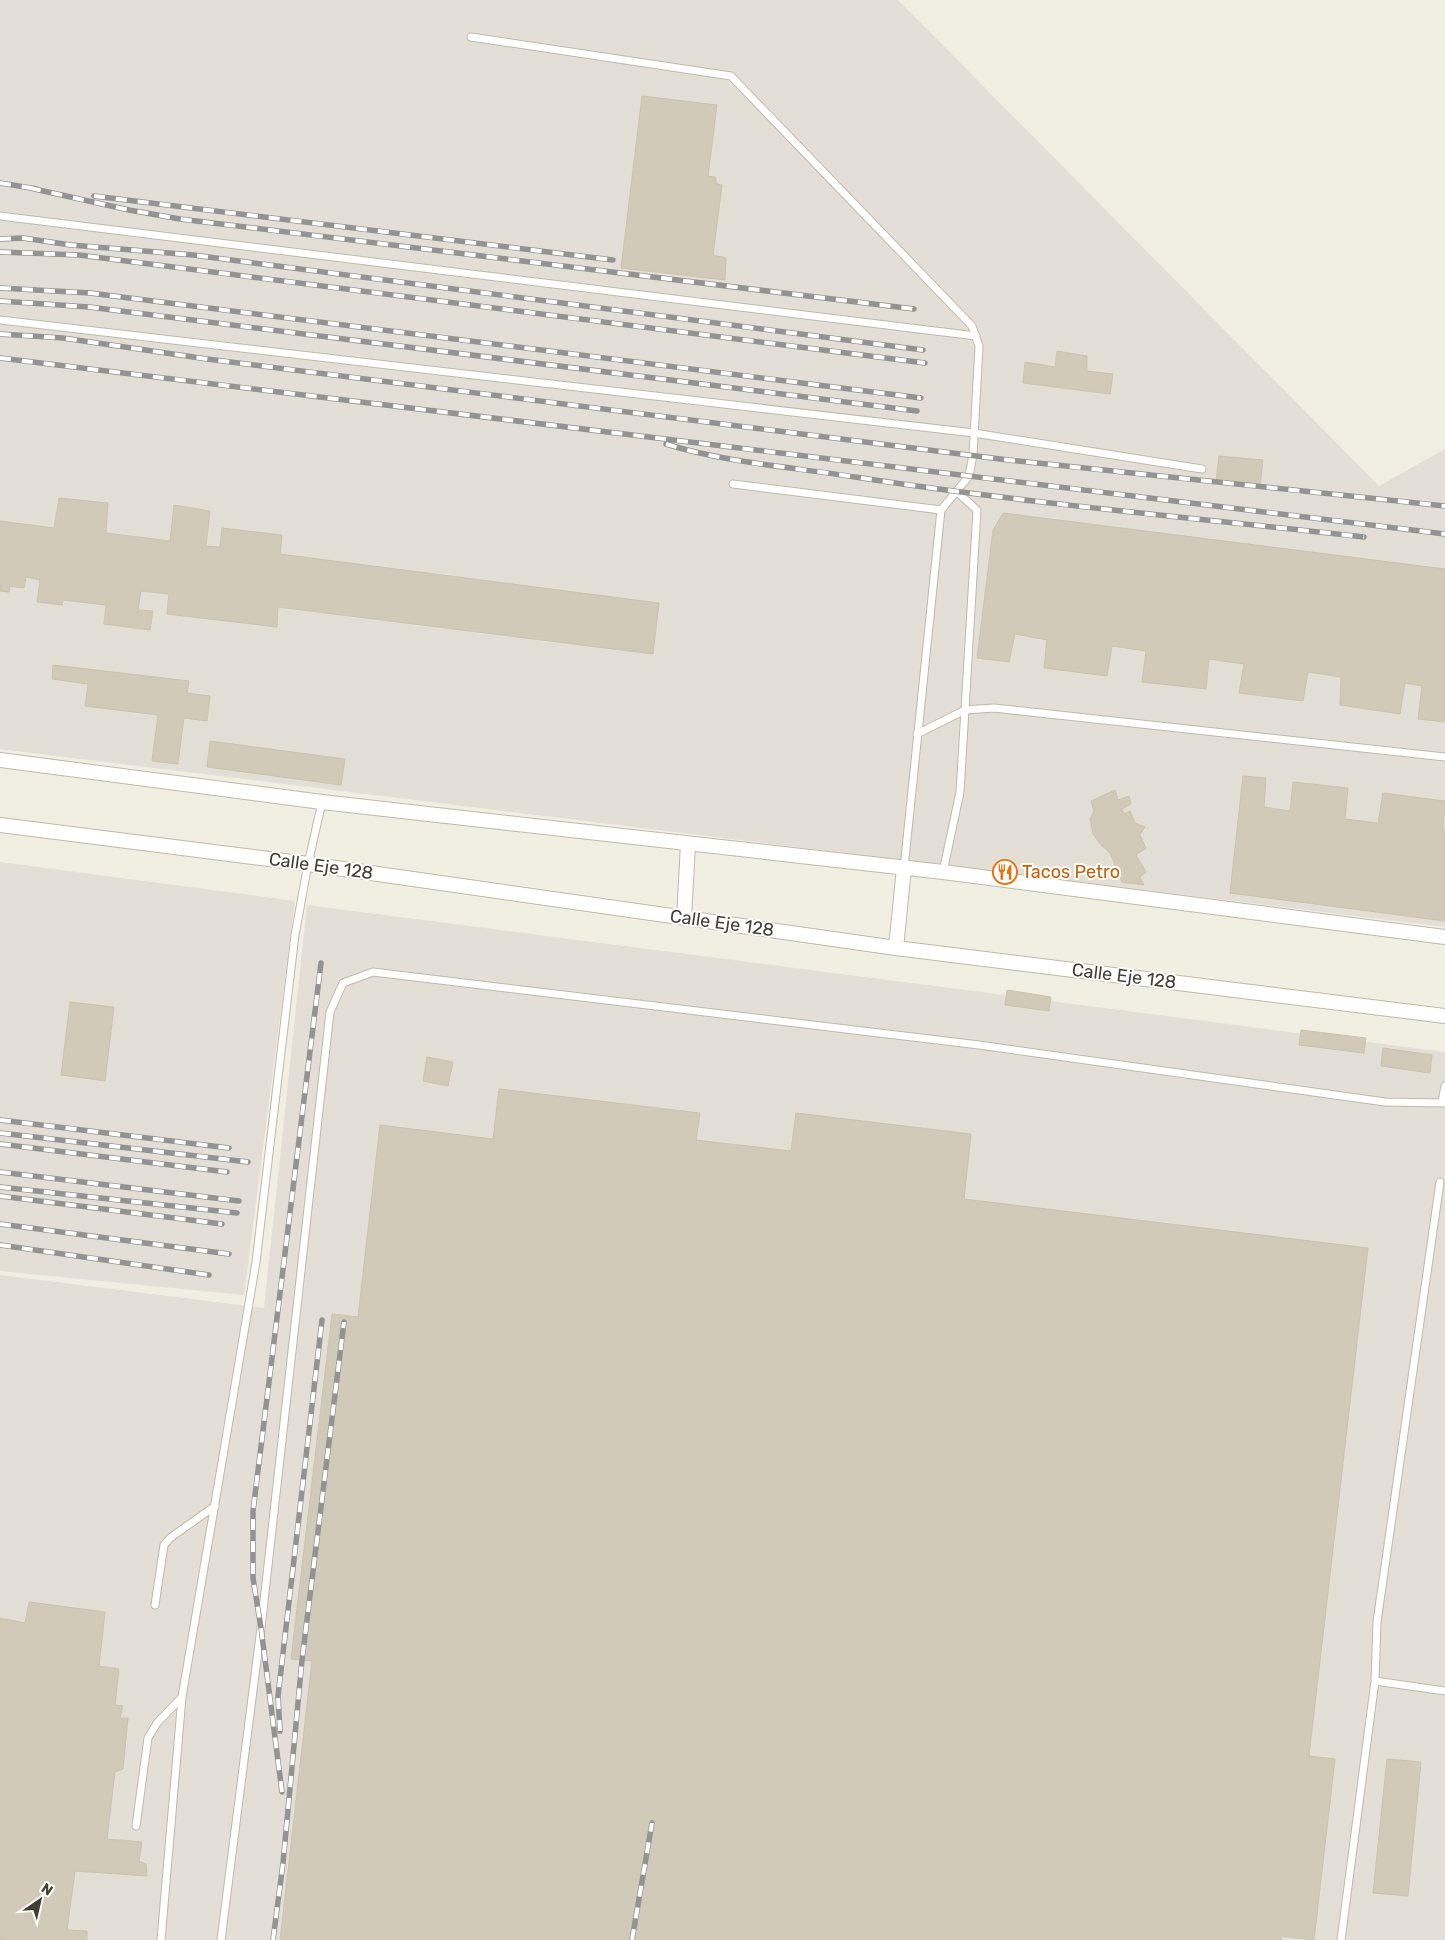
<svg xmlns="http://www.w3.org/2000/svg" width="1445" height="1940" viewBox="0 0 1445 1940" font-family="Rubik,sans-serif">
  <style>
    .industrial { fill: #e3dfd7 }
    .building { fill: #d2cab8; stroke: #cdc3ab }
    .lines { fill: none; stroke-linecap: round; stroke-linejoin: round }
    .lane-casing { stroke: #bfb9a8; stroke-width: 9 }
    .street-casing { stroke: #bfb9a8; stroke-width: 16 }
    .lane { stroke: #fff; stroke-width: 7 }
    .street { stroke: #fff; stroke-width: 14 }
    .rail-casing { stroke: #939393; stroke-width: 5.5 }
    .rail { stroke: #fff; stroke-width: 4; stroke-dasharray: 11; stroke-linecap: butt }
    .labels { text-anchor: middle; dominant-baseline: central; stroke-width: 4; stroke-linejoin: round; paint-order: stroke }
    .street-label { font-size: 18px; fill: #423e33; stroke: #fff }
    .food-label { font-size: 18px; fill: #c56008; stroke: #fff; text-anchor: start }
  </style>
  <rect width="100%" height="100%" fill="#f1eee2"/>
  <path class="industrial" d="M0,0H898L1379,486L1445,449V927L0,749Z
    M0,862L295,901L244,1295L0,1271Z
    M307,905L1445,1052V1940H0V1275L264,1308Z"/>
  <path class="building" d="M642,96L717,105L708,176L715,177L717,184L722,185L713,255L726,258L725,280L621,268Z
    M1057,351L1087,356V371L1113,374L1110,394L1023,383L1025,362L1055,367Z
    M1219,456L1263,460L1260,487L1216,482Z
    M59,498L108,503L106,533L170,541L174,505L210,511L206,546L220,547L222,528L282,535L280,554L659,603L653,654L278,607L277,627L167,614L169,594L141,591L138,610L153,611L150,630L104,624L106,605L63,600L62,605L37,602L40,580L26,577L24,588L10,586L9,592L0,591V521L54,528Z
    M1003,513L1445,569V722L1418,719L1422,686L1405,683L1400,714L1340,705L1341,677L1308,672L1303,701L1239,693L1244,664L1209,659L1206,689L1142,682L1146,651L1112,646L1107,676L1044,668L1047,640L1015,634L1009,662L977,658L993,530Z
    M53,665L189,681L187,693L210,696L207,721L184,718L178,764L152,761L158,715L85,706L88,684L52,679Z
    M210,741L345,759L341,785L207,767Z
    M1243,776L1266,778L1264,807L1290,811L1293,782L1348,788L1345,819L1378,823L1383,793L1445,801L1443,830H1445V921L1230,893Z
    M1115,790L1118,800L1129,796L1131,804L1122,809L1124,814L1130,811L1135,823L1145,827L1140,835L1146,848L1136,855L1146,872L1140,877L1144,885L1122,882L1110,853L1100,844L1093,834L1090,819L1094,811L1091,801Z
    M1007,990L1051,997L1049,1011L1005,1005Z
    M70,1002L114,1007L105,1081L61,1075Z
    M1301,1030L1366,1038L1364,1053L1299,1045Z
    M1383,1048L1432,1055L1430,1073L1381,1066Z
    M427,1057L453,1062L448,1086L423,1081Z
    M499,1089L700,1113L696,1140L791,1151L796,1113L971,1134L964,1199L1368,1248L1309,1756L1335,1759L1314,1940L1281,1936V1940H280L312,1661L291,1659L332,1314L358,1317L380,1125L493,1139Z
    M29,1602L105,1612L99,1666L119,1669L115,1705L123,1706L120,1718H128L123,1769L115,1772L107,1839L142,1842L139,1861L146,1864L147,1876L75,1871L67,1930L87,1931V1940H0V1618L25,1623Z
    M1387,1759L1421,1762L1408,1896L1373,1893Z"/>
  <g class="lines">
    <defs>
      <path id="lane" d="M471,37L731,76L972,326L979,346L973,455L969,476L941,510L904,868
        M0,216L976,336
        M0,320L974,433L1202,469
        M733,484L941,510
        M917,734L965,710L994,708L1445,757
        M943,872L960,792L977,510L957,492
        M1442,1102L1445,1086
        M1440,1182L1377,1622L1375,1681L1445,1691
        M155,1605L164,1545L170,1538L215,1506
        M136,1826L148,1738L157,1723L182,1697
        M161,1940L182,1697L256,1262L295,935L308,864L322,802
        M221,1940L261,1628L330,1012L343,983L373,972L979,1045L1385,1102L1445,1103
        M1341,1940L1375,1681"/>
      <path id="street" d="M0,760L322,802L943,872L1445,937
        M0,825L308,864L896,948L1445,1016
        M684,918L688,844
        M896,948L904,868"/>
    </defs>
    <use href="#lane" class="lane-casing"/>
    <use href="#street" class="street-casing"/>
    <use href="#lane" class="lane"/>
    <use href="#street" class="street"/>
    <defs>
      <path id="rail" d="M0,183L37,189
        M30,188L129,210L180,219L914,309
        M94,196L613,260
        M0,239L23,238L71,245L193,255L923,350
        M0,252L79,255L925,363
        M0,288L90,293L921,398
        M0,301L89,307L917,411
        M0,334L63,338L207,359L1008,460L1445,506
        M0,358L1445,534
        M666,444C727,463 792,467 855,477C1024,503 1195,518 1364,537
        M0,1120L229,1148
        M0,1133L248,1162
        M0,1144L227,1172
        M0,1172L239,1201
        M0,1187L237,1213
        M0,1196L222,1224
        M0,1224L229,1254
        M0,1245L209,1275
        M280,1731L278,1696L322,1320
        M282,1792L261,1628L253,1578V1511L321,963
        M273,1940L283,1863L302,1660L344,1322
        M632,1940L652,1823"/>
    </defs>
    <use href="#rail" class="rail-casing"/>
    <use href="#rail" class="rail"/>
  </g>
  <defs>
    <symbol id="restaurant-ring" viewBox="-11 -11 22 22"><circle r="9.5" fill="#fff" stroke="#e8710a" stroke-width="1.5"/><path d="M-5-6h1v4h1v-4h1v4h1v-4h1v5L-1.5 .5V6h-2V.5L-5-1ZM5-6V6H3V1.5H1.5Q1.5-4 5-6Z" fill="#e8710a"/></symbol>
  </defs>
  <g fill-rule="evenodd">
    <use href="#restaurant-ring" x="991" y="858" width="28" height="28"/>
  </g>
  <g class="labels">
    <g class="street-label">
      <text transform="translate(321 866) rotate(8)">Calle Eje 128</text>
      <text transform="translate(722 923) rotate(8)">Calle Eje 128</text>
      <text transform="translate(1124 976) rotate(7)">Calle Eje 128</text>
    </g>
    <g class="food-label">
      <text x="1022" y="872">Tacos Petro</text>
    </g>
  </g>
  <g transform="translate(40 1900) rotate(34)" stroke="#ffffff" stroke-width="4" paint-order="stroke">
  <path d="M0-4L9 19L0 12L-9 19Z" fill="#423e33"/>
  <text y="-8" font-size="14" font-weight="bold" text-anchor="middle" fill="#423e33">N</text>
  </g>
</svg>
